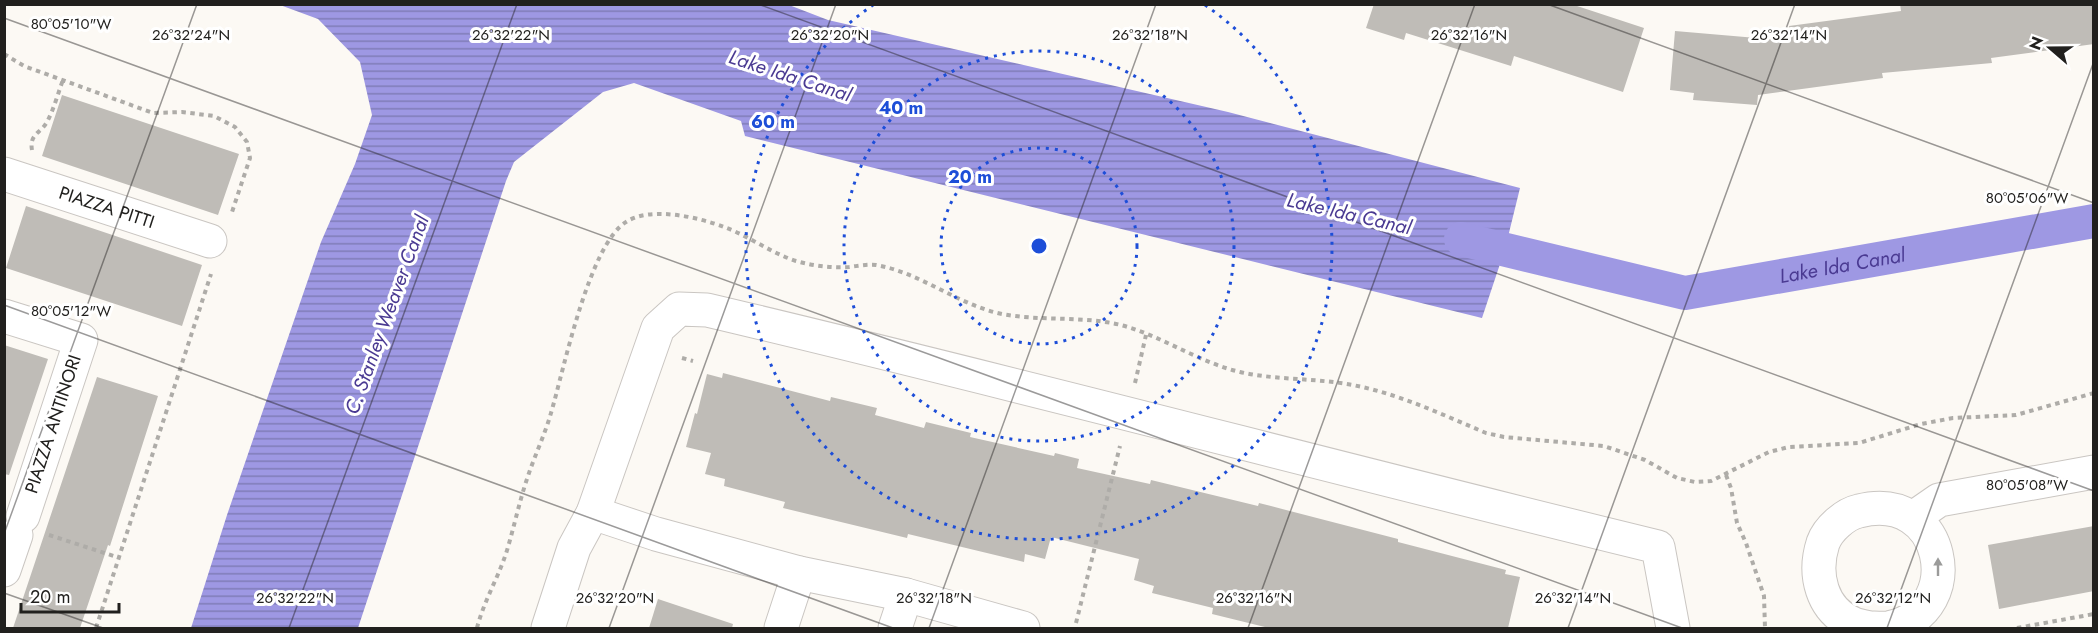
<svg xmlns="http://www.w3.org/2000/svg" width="2098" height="633" viewBox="0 0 2098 633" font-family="Jost,sans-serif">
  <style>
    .water { fill: url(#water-rules) }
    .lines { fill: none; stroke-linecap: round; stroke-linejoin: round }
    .canal { stroke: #9e98e3; stroke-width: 34 }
    .building { fill: #bfbcb7 }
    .minor-casing { stroke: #cac6c2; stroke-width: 35 }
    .path { stroke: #aeaca8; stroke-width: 4; stroke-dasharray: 4.5 4.5; stroke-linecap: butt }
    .minor { stroke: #fff; stroke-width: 33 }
    .oneway { fill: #9b9b9a }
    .ticks { fill: none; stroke: #21201e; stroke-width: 1.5; stroke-opacity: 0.45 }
    .ring { fill: none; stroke: #1d4ed8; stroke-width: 3; stroke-dasharray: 3 6 }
    .labels { text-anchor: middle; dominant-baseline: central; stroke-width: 6; stroke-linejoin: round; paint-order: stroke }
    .street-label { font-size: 18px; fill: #21201e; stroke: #fff }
    .water-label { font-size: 20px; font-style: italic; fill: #4a3a92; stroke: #fff }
    .ticks-label { font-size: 15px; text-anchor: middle; fill: #21201e; stroke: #fff; stroke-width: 6; stroke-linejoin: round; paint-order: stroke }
    .centre { fill: #1d4ed8; stroke: #fff; stroke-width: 3 }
    .ring-label { font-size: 18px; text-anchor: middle; font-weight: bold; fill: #1d4ed8; stroke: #fff; stroke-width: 6; stroke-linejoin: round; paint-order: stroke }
  </style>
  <defs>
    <pattern id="water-rules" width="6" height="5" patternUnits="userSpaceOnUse" patternTransform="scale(1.5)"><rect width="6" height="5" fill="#9e98e3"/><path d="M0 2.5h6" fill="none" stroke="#807cb7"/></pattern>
  </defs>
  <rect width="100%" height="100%" fill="#fcf9f4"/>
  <path class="water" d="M280,5H789L828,20L1228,112L1520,188L1505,249L1482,318L745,136L741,121L634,83L603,92L514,162L506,181L358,628H191L227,515L321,242L355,164L372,115L360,62L318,19Z"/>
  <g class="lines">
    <path class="canal" id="s1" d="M1461,239L1685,293L2094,221"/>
  </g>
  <path class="building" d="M1374,4H1571L1644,28L1623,92L1514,56L1511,66L1406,33L1404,40L1366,28Z
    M1900,4H2094V44L1991,58L1992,63L1882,73L1883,78L1758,95L1757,105L1693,100L1694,93L1670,90L1675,31L1791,41L1789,26L1901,11Z
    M62,95L239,154L218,215L42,156Z
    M26,206L202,265L182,326L6,268Z
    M4,345L48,359L9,475L4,474Z
    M723,373L830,401L831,397L877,408L875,415L924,428L926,422L971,433L970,437L1054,456L1055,453L1079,459L1077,468L1150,484L1151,480L1258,506L1259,503L1398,539V542L1506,570L1505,574L1520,577L1508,628H1269L1212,614L1213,608L1152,593L1154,586L1134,580L1139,559L1051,537L1045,559L1025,554L1024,562L908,534L907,538L783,508L785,502L724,486L725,479L705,474L711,453L686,447L695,413L697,414L707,374L722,378Z
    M97,377L158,396L110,546L108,545L80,628H13Z
    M2094,526V591L1999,609L1988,545Z
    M658,599L733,624L732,628H649Z"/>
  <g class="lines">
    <defs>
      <g id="minor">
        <path id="s2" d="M4,174L210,241"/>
        <path d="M4,316L81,340L23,516"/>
        <path d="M593,513L656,534L799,573"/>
        <path d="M1913,518L1939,500L2094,472"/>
        <path d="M4,570L16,535"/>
        <path d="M548,628L574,548L593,513L658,328L679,309L707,310C1025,385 1341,470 1658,547L1673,628"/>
        <path d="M781,628L799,573L906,595L1023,628"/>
        <path d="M895,628L906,595"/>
        <path d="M1871,628C1866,627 1859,626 1854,624C1821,610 1813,574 1823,543C1828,529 1845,514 1859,511C1945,489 1968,609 1892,627C1887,629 1880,628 1874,628"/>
      </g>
    </defs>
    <use href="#minor" class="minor-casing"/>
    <path class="path" d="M4,54L24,66L153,113L182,112L214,116L235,127L247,142L250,158L231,215
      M32,150C29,134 41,133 47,122C54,109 58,93 63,80
      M682,358L693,361
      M1135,383L1146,335
      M1726,475L1731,488L1737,523L1746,543L1764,596L1765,628
      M49,535L120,558
      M1076,623L1120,446
      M96,628L211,274
      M477,628C484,600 500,575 508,547C515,523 520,499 528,476C535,455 545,434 551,413C564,369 589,245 626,222C650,206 698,217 724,227C749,236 771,253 796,261C814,266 831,268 849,267C858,266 867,264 876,265C923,273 961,308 1008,315C1046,321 1084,316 1121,325C1162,336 1198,362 1240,372C1275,380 1311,378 1347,384C1395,392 1441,414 1486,433L1504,437L1604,446L1645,460L1677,478L1695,482L1711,481L1769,452L1789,447L1859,443L1921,424L1953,418L2016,415L2094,393
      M2017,628L2094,614"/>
    <use href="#minor" class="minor"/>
  </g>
  <defs><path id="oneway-solid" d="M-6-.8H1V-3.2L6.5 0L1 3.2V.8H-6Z" transform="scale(1.5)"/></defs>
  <use class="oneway" href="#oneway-solid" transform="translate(1938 567) rotate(-90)"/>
  <path class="ticks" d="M758,4L2094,491M1547,4L2094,203M4,18L1682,628M4,305L893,628M4,534L197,4M4,593L103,628M289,628L517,4M609,628L836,4M929,628L1156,4M1248,628L1475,4M1568,628L1795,4M1887,628L2094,61"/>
  <g class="ring">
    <circle cx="1039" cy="246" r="98"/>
    <circle cx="1039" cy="246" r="195"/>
    <path d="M1205 5A293 293 0 1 1 873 5"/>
  </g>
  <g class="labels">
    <g class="street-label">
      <text stroke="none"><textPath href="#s2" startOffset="108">PIAZZA PITTI</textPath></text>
      <text transform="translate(53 424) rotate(-72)">PIAZZA ANTINORI</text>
    </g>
    <g class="water-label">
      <text transform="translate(790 76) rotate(18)">Lake Ida Canal</text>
      <text transform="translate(1349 214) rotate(13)">Lake Ida Canal</text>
      <text stroke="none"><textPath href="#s1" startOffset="390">Lake Ida Canal</textPath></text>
      <text transform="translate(387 315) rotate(-70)">C. Stanley Weaver Canal</text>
    </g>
  </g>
  <g class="ticks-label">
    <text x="71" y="29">80°05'10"W</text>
    <text x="191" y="40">26°32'24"N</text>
    <text x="511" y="40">26°32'22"N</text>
    <text x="830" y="40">26°32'20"N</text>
    <text x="1469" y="40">26°32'16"N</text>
    <text x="1150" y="40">26°32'18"N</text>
    <text x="1789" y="40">26°32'14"N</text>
    <text x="2027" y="203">80°05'06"W</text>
    <text x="71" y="316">80°05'12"W</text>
    <text x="2027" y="490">80°05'08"W</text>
    <text x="295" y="603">26°32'22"N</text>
    <text x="615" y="603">26°32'20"N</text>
    <text x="934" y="603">26°32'18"N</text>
    <text x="1254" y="603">26°32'16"N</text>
    <text x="1573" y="603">26°32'14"N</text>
    <text x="1893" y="603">26°32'12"N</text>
  </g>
  <circle cx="1039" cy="246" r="9" class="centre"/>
  <g class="ring-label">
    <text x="901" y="114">40 m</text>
    <text x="773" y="128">60 m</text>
    <text x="970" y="183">20 m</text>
  </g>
  <rect width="2098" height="633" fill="none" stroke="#21201e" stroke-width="12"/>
  <g transform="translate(2050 48) rotate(290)" stroke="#ffffff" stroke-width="4.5" paint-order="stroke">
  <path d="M0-4.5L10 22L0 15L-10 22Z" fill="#21201e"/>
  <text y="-9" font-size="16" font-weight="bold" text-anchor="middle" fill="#21201e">N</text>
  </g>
  <path d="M21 603v9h98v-9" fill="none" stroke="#21201e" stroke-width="3"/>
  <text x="30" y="603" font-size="18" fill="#21201e" stroke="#ffffff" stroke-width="4.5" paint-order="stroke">20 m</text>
</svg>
